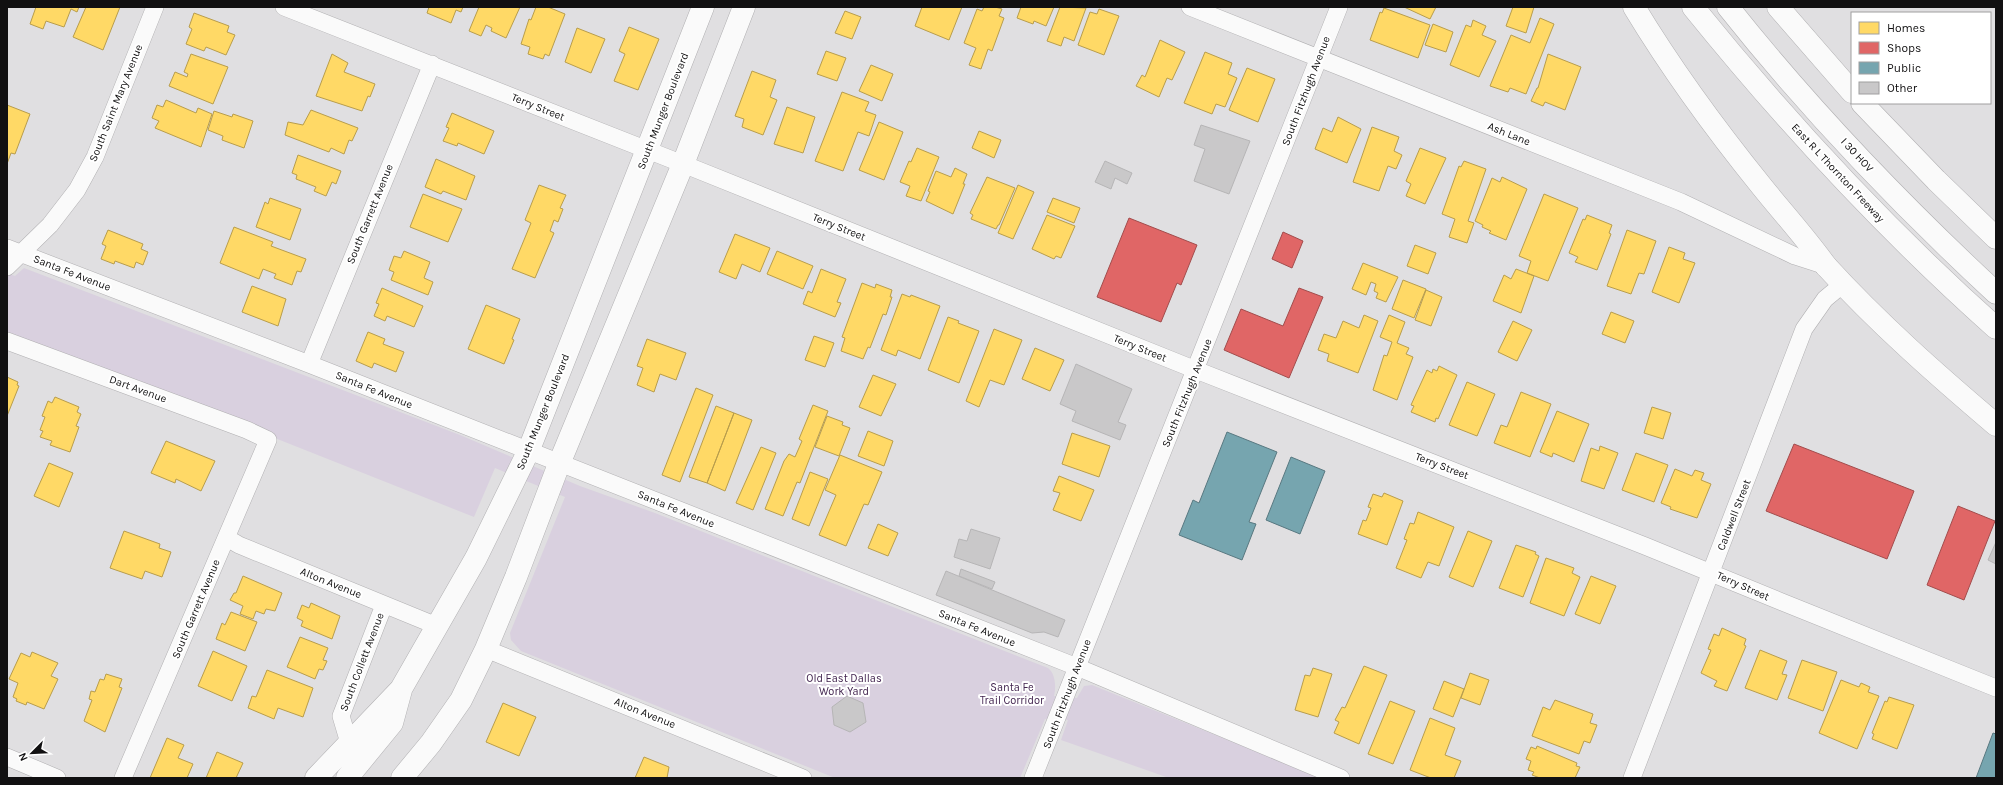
<svg xmlns="http://www.w3.org/2000/svg" width="2003" height="785" viewBox="0 0 2003 785" font-family="Karla,sans-serif">
  <style>
    .green { fill: #d9d0df }
    .homes { fill: #ffd966; stroke: #b89d4c }
    .shops { fill: #e06666; stroke: #a24c4c }
    .public { fill: #76a5af; stroke: #587880 }
    .building { fill: #c9c8c9; stroke: #b6b5b6 }
    .lines { fill: none; stroke-linecap: round; stroke-linejoin: round }
    .street-casing { stroke: #b1b0b2; stroke-width: 18 }
    .secondary-casing { stroke: #b1b0b2; stroke-width: 23 }
    .highway-casing { stroke: #b1b0b2; stroke-width: 23 }
    .street { stroke: #fafafa; stroke-width: 17 }
    .secondary { stroke: #fafafa; stroke-width: 22 }
    .highway { stroke: #fafafa; stroke-width: 22 }
    .labels { text-anchor: middle; dominant-baseline: central; stroke-width: 4; stroke-linejoin: round; paint-order: stroke }
    .street-label { font-size: 11px; fill: #111011; stroke: #fff }
    .park-label { font-size: 11px; fill: #41234e; stroke: #fff }
  </style>
  <rect width="100%" height="100%" fill="#e0dfe1"/>
  <path class="green" d="M24,268L460,435L580,486L655,513L1048,668C1056,674 1056,688 1054,696L1077,698L1084,686L1092,685L1321,778H1169L1061,740L1068,720L1045,719L1020,778H835L521,651L511,640L510,633L565,497L495,468L474,517L7,332V273L15,276Z"/>
  <path class="homes" d="M36,7H79L77,12L71,9L64,27L46,21L43,29L30,24Z
    M86,7H120L103,50L73,37Z
    M429,7H463L461,12L456,10L451,23L427,13Z
    M479,7H520L506,38L491,31L492,28L486,25L481,36L469,31Z
    M536,7H548L565,14L549,56L545,54L543,59L528,54L530,47L521,44L529,19L531,20Z
    M922,7H962L949,40L915,26Z
    M984,7H995L1002,9L999,16L1004,18L992,51L988,49L981,69L969,65L976,48L964,43L977,9L982,11Z
    M1021,7H1054L1046,26L1034,21L1033,24L1017,18Z
    M1060,7L1086,8L1074,41L1064,37L1061,46L1047,41Z
    M1404,7H1436L1430,19Z
    M1513,7H1534L1526,33L1506,26Z
    M1384,8L1430,25L1418,58L1370,40L1380,12L1382,13Z
    M1099,9L1119,16L1104,55L1078,45L1090,12L1097,14Z
    M845,11L861,17L852,39L835,33Z
    M194,13L229,26L227,32L235,35L226,55L206,47L204,51L186,44L192,29L189,27Z
    M1540,18L1554,24L1526,94L1510,88L1508,92L1490,86L1511,35L1530,43Z
    M1473,20L1486,26L1482,35L1496,41L1479,77L1450,65L1466,25L1471,27Z
    M1433,24L1453,32L1446,52L1425,45Z
    M629,27L659,39L638,90L614,81L625,54L619,51Z
    M577,28L605,39L591,73L565,62Z
    M1160,40L1185,52L1172,80L1167,78L1159,97L1136,86L1142,75L1145,77Z
    M826,51L846,58L837,81L817,74Z
    M1205,52L1232,63L1228,74L1237,78L1225,107L1216,104L1212,114L1184,103Z
    M191,54L228,67L213,104L169,86L175,72L187,77L188,74L184,72Z
    M332,54L348,63L344,72L375,84L370,97L368,96L362,111L316,96Z
    M1548,54L1581,67L1565,110L1545,102L1543,106L1531,101L1537,88H1538Z
    M871,65L893,74L882,101L859,91Z
    M1247,68L1275,79L1258,122L1229,110Z
    M752,71L776,80L770,97L777,100L763,135L742,127L744,119L735,116Z
    M842,92L869,102L865,111L876,115L869,136L858,132L843,171L815,161Z
    M166,100L196,113L198,108L212,114L201,147L155,128L159,121L152,118L157,105L163,107Z
    M7,105L30,114L15,154L11,153L7,164Z
    M787,107L815,117L803,153L774,144Z
    M311,110L358,128L352,141L349,140L344,154L331,148L329,152L285,135L288,122L303,125Z
    M214,111L232,117L233,114L253,121L244,148L222,140L223,136L208,130Z
    M452,113L494,131L484,154L458,143L457,146L443,141L449,128L446,127Z
    M1338,117L1361,129L1347,163L1315,149L1323,128L1332,132Z
    M879,122L903,132L884,180L859,170Z
    M1372,127L1399,137L1394,151L1402,155L1396,169L1388,166L1379,191L1353,182Z
    M979,131L1001,140L994,158L972,148Z
    M917,148L939,157L921,201L906,196L910,186L900,182L909,161L911,162Z
    M1420,148L1446,158L1425,204L1406,196L1411,184L1406,181Z
    M298,155L341,171L336,184L332,182L326,196L314,191L316,187L296,179L297,175L292,173Z
    M436,159L475,176L466,200L443,191L441,194L425,187Z
    M1464,161L1486,169L1468,221L1474,223L1467,243L1449,237L1455,219L1442,214L1459,166L1461,167Z
    M955,168L967,174L963,184H965L953,214L926,201L930,192L928,191L936,171L951,177Z
    M987,177L1015,188L999,225H998L996,229L971,219L973,215L970,213Z
    M1502,177L1527,189L1506,240L1489,233L1491,231L1482,227L1483,225L1475,221L1492,178L1500,182Z
    M539,185L566,195L560,208L563,209L558,222L554,220L550,231L554,233L535,278L512,269L531,223L525,220Z
    M1018,185L1034,192L1013,239L998,233Z
    M423,194L462,209L448,242L410,227Z
    M1544,194L1578,208L1548,281L1527,273L1531,261L1519,256Z
    M270,198L301,209L290,240L256,227L265,202L268,204Z
    M1053,198L1080,208L1074,223L1047,212Z
    M1047,215L1075,226L1061,258L1056,256L1054,259L1032,249Z
    M1587,215L1612,225L1609,233L1611,234L1597,270L1575,262L1578,257L1569,253L1583,219L1585,220Z
    M234,227L273,242L271,246L306,259L301,272L297,271L292,285L274,278L276,274L263,269L259,279L220,263Z
    M108,230L143,244L141,249L148,252L143,265L136,262L134,268L115,261L114,264L101,259L106,246L102,244Z
    M1627,230L1656,241L1644,274L1639,273L1631,294L1607,286Z
    M735,234L770,248L760,272L742,264L736,279L719,272Z
    M1415,245L1436,253L1428,274L1407,266Z
    M1669,247L1685,253L1683,259L1695,263L1679,303L1652,292Z
    M404,251L430,262L424,278L433,282L428,295L391,280L394,272L389,270L394,256L401,258Z
    M777,251L813,266L803,289L767,274Z
    M1363,263L1398,277L1386,302L1376,298L1378,293L1374,291L1376,284L1371,282L1366,295L1352,289Z
    M821,269L846,279L837,302L841,303L835,317L803,304L808,291L812,293Z
    M1516,269L1534,276L1521,313L1493,301L1504,275L1511,279Z
    M1403,280L1426,289L1414,318L1392,309Z
    M862,283L875,288L876,284L892,290L890,297H892L886,315L883,314L870,348L868,347L863,359L841,351L845,338L842,337Z
    M252,286L286,299L278,326L242,312Z
    M382,288L423,306L414,327L387,316L385,321L374,316L379,304L376,303Z
    M1426,290L1442,297L1431,326L1415,320Z
    M902,294L910,297L911,295L940,306L920,359L898,350L896,356L881,350Z
    M486,305L520,319L512,339L514,340L504,364L468,349Z
    M1611,312L1634,321L1625,343L1602,334Z
    M1364,315L1378,321L1358,373L1327,361L1329,354L1318,350L1324,334L1336,338L1343,321L1359,328Z
    M1389,315L1405,322L1397,343L1409,348L1406,354L1413,357L1397,400L1373,390L1384,355L1387,356L1392,342L1380,337Z
    M948,317L959,321L958,323L979,331L959,383L928,370Z
    M1513,321L1532,330L1517,361L1498,352Z
    M994,329L1022,340L1004,385L990,380L979,407L966,401Z
    M368,332L385,339L383,344L404,352L396,372L374,363L372,368L356,361Z
    M814,336L834,343L825,367L805,360Z
    M647,339L686,353L676,380L660,374L654,392L637,385L643,368L637,366Z
    M1035,348L1064,360L1050,391L1022,379Z
    M1439,366L1457,375L1438,419L1436,418L1435,422L1411,412L1414,406L1411,405L1427,370L1432,373L1433,369L1437,371Z
    M873,375L896,384L881,416L859,407Z
    M7,377L18,382L17,385L19,386L7,416Z
    M1467,382L1495,394L1477,436L1449,425Z
    M696,388L713,395L680,482L662,475Z
    M1521,392L1551,404L1530,457L1494,443L1501,425L1507,427Z
    M55,397L79,407L77,412L81,414L76,426L79,427L70,452L50,445L52,441L40,437L43,431L40,430L45,417L42,416L48,401L52,403Z
    M813,405L828,411L800,483L797,482L783,516L765,509L784,461L789,454L795,457L802,441L799,439Z
    M716,406L734,413L707,483L689,477Z
    M1652,407L1671,413L1663,439L1644,433Z
    M1557,411L1589,424L1574,462L1553,453L1552,457L1540,452Z
    M734,413L752,420L725,491L707,483Z
    M827,416L843,422L842,425L850,428L839,456L815,447Z
    M868,431L893,441L884,466L858,456Z
    M1072,433L1110,446L1099,477L1062,464Z
    M166,441L215,461L201,491L176,479L175,483L151,473Z
    M1600,446L1618,453L1604,489L1581,481L1591,448L1599,451Z
    M761,447L776,453L753,510L736,503Z
    M1636,453L1668,465L1654,502L1622,490Z
    M840,455L882,472L868,505L864,504L846,546L819,535L836,495L825,490Z
    M49,463L73,473L59,507L34,496Z
    M1675,469L1692,476L1695,470L1704,473L1701,480L1711,484L1697,518L1670,509L1671,507L1661,503Z
    M810,472L828,479L809,526L792,519Z
    M1059,476L1094,490L1081,521L1053,510L1060,493L1053,491Z
    M1384,493L1403,501L1387,545L1358,534L1363,520L1366,521L1371,508L1368,507L1373,494L1382,497Z
    M1418,512L1454,527L1439,566L1428,562L1421,578L1396,568L1407,540L1404,539L1410,523L1414,524Z
    M878,524L898,533L888,556L868,548Z
    M124,531L160,544L159,548L171,552L162,577L145,571L142,579L110,568Z
    M1468,531L1492,541L1473,587L1449,577Z
    M1516,545L1536,552L1535,554L1539,556L1523,597L1499,588Z
    M1546,558L1574,568L1572,573L1580,577L1564,616L1530,603Z
    M243,576L282,593L275,611L266,609L264,614L256,611L253,619L240,614L243,606L230,600L234,593H236Z
    M1591,576L1616,586L1600,624L1575,614Z
    M311,603L340,616L332,639L301,626L303,621L297,618L302,605L309,608Z
    M231,612L257,622L245,651L216,639L222,623L225,625Z
    M1722,628L1746,639L1744,645L1746,646L1727,691L1714,686L1717,681L1701,673L1711,650L1708,649L1714,634L1719,636Z
    M300,637L328,648L323,660L327,661L323,670L319,669L315,679L287,667Z
    M1760,650L1787,661L1782,674L1787,675L1777,700L1745,688Z
    M213,651L247,666L232,701L198,686Z
    M32,652L58,663L51,676L58,679L44,709L27,702L26,705L16,701L17,699L13,697L18,683L9,679L21,653L30,657Z
    M1802,660L1837,672L1823,711L1788,698Z
    M1364,666L1387,675L1359,744L1334,733L1339,722L1335,720L1342,707L1345,708Z
    M1313,668L1332,674L1318,717L1295,710L1305,675L1310,676Z
    M267,670L313,688L303,717L278,708L274,719L248,708L252,696L256,697Z
    M1470,673L1489,680L1480,705L1461,698Z
    M106,674L122,679L119,687L122,688L105,732L84,721L92,700L89,699L91,691L95,692L100,679L104,680Z
    M1841,680L1859,687L1861,683L1870,687L1868,692L1879,696L1857,749L1819,733Z
    M1444,681L1464,689L1453,717L1433,709Z
    M1889,697L1914,705L1897,749L1872,739L1874,734L1872,733L1885,701L1887,702Z
    M1555,700L1593,714L1590,723L1597,725L1590,743L1584,741L1579,754L1532,736L1543,707L1550,710Z
    M1390,701L1415,711L1393,764L1368,754Z
    M503,703L536,717L519,756L486,742Z
    M1430,718L1455,728L1445,755L1461,761L1454,778H1431L1410,770Z
    M167,738L184,745L178,758L193,764L187,778H150Z
    M1537,746L1577,763L1576,766L1580,767L1575,778H1540L1532,775L1534,772L1528,770L1531,761L1526,759L1531,747L1536,749Z
    M217,752L243,763L236,778H206Z
    M644,757L669,767L667,778H635Z"/>
  <path class="shops" d="M1129,218L1197,245L1181,285L1177,283L1161,322L1097,297Z
    M1283,232L1303,241L1292,268L1272,259Z
    M1299,288L1323,297L1289,378L1224,350L1241,309L1283,326Z
    M1794,444L1914,491L1887,559L1766,511Z
    M1958,506L1995,521L1964,600L1927,585Z"/>
  <path class="public" d="M1227,432L1277,452L1249,522L1256,524L1242,560L1179,535L1193,500L1199,503Z
    M1291,457L1325,471L1300,534L1266,520Z
    M1993,733L1996,734V778H1976Z"/>
  <path class="building" d="M1201,125L1250,141L1229,194L1194,181L1205,149L1194,145Z
    M1105,161L1132,173L1127,184L1115,178L1111,189L1095,182Z
    M1076,364L1132,389L1118,422L1126,425L1120,440L1072,421L1076,411L1060,404Z
    M971,529L1000,538L990,569L954,557L959,539L967,541Z
    M1996,542V564L1988,560Z
    M961,569L995,582L992,589L959,576Z
    M946,571L1065,620L1058,637L1044,632L1032,633L936,595Z
    M847,696L863,703L866,722L850,732L834,725L832,707Z"/>
  <g class="lines">
    <defs>
      <path id="street" d="M284,7L683,164L1196,370L1645,546L1782,602L1996,688
        M1190,7L1681,202L1795,256L1826,266
        M7,248L309,364L1077,667L1341,778
        M7,267L50,225L77,190L95,157L155,7
        M7,341L247,430L268,440L123,778
        M309,364L432,64
        M227,538L239,545L437,626
        M486,649L803,778
        M349,743L341,716L384,605
        M7,757L57,778
        M1033,778L1339,7
        M1632,778L1804,329L1825,299L1843,284"/>
      <path id="secondary" d="M1826,266C1878,323 1937,375 1996,425
        M316,778L401,689L476,558L528,452L703,7
        M347,778L392,723L401,690
        M402,778L431,743L461,700L486,649L516,577L559,464L683,164L744,7"/>
      <path id="highway" d="M1634,7C1672,70 1716,130 1763,188C1784,214 1806,238 1826,266
        M1693,7C1786,122 1886,230 1996,328
        M1728,7C1809,109 1900,204 1996,293
        M1778,7L1852,92
        M1862,103L1936,180L1996,238"/>
    </defs>
    <use href="#street" class="street-casing"/>
    <use href="#secondary" class="secondary-casing"/>
    <use href="#highway" class="highway-casing"/>
    <use href="#street" class="street"/>
    <use href="#secondary" class="secondary"/>
    <use href="#highway" class="highway"/>
  </g>
  <g class="labels">
    <g class="street-label">
      <text transform="translate(1306 91) rotate(-69)">South Fitzhugh Avenue</text>
      <text transform="translate(116 103) rotate(-68)">South Saint Mary Avenue</text>
      <text transform="translate(538 107) rotate(22)">Terry Street</text>
      <text transform="translate(663 111) rotate(-69)">South Munger Boulevard</text>
      <text transform="translate(1509 134) rotate(22)">Ash Lane</text>
      <text transform="translate(1857 155) rotate(47)">I 30 HOV</text>
      <text transform="translate(1838 173) rotate(47)">East R L Thornton Freeway</text>
      <text transform="translate(370 214) rotate(-68)">South Garrett Avenue</text>
      <text transform="translate(839 227) rotate(22)">Terry Street</text>
      <text transform="translate(72 273) rotate(21)">Santa Fe Avenue</text>
      <text transform="translate(1140 348) rotate(22)">Terry Street</text>
      <text transform="translate(138 389) rotate(20)">Dart Avenue</text>
      <text transform="translate(374 390) rotate(22)">Santa Fe Avenue</text>
      <text transform="translate(1187 393) rotate(-68)">South Fitzhugh Avenue</text>
      <text transform="translate(543 412) rotate(-68)">South Munger Boulevard</text>
      <text transform="translate(1442 466) rotate(21)">Terry Street</text>
      <text transform="translate(676 509) rotate(22)">Santa Fe Avenue</text>
      <text transform="translate(1734 515) rotate(-69)">Caldwell Street</text>
      <text transform="translate(331 583) rotate(22)">Alton Avenue</text>
      <text transform="translate(1743 586) rotate(24)">Terry Street</text>
      <text transform="translate(196 609) rotate(-67)">South Garrett Avenue</text>
      <text transform="translate(977 628) rotate(22)">Santa Fe Avenue</text>
      <text transform="translate(362 662) rotate(-69)">South Collett Avenue</text>
      <text transform="translate(1067 694) rotate(-69)">South Fitzhugh Avenue</text>
      <text transform="translate(645 713) rotate(22)">Alton Avenue</text>
    </g>
    <g class="park-label">
      <text x="844" y="678">Old East Dallas<tspan x="844" dy="13">Work Yard</tspan></text>
      <text x="1012" y="687">Santa Fe<tspan x="1012" dy="13">Trail Corridor</tspan></text>
    </g>
  </g>
  <rect width="2003" height="785" fill="none" stroke="#111011" stroke-width="16"/>
  <rect x="1851" y="12" width="140" height="92" fill="#ffffff" stroke="#a09fa0"/>
  <rect x="1859" y="22" width="20" height="12" fill="#ffd966" stroke="#a09fa0"/>
  <text x="1887" y="32" font-size="12" fill="#111011">Homes</text>
  <rect x="1859" y="42" width="20" height="12" fill="#e06666" stroke="#a09fa0"/>
  <text x="1887" y="52" font-size="12" fill="#111011">Shops</text>
  <rect x="1859" y="62" width="20" height="12" fill="#76a5af" stroke="#a09fa0"/>
  <text x="1887" y="72" font-size="12" fill="#111011">Public</text>
  <rect x="1859" y="82" width="20" height="12" fill="#c9c8c9" stroke="#a09fa0"/>
  <text x="1887" y="92" font-size="12" fill="#111011">Other</text>
  <g transform="translate(32 753) rotate(246)" stroke="#ffffff" stroke-width="3" paint-order="stroke">
  <path d="M0-3L7 15L0 10L-7 15Z" fill="#111011"/>
  <text y="-6" font-size="11" font-weight="bold" text-anchor="middle" fill="#111011">N</text>
  </g>
</svg>
